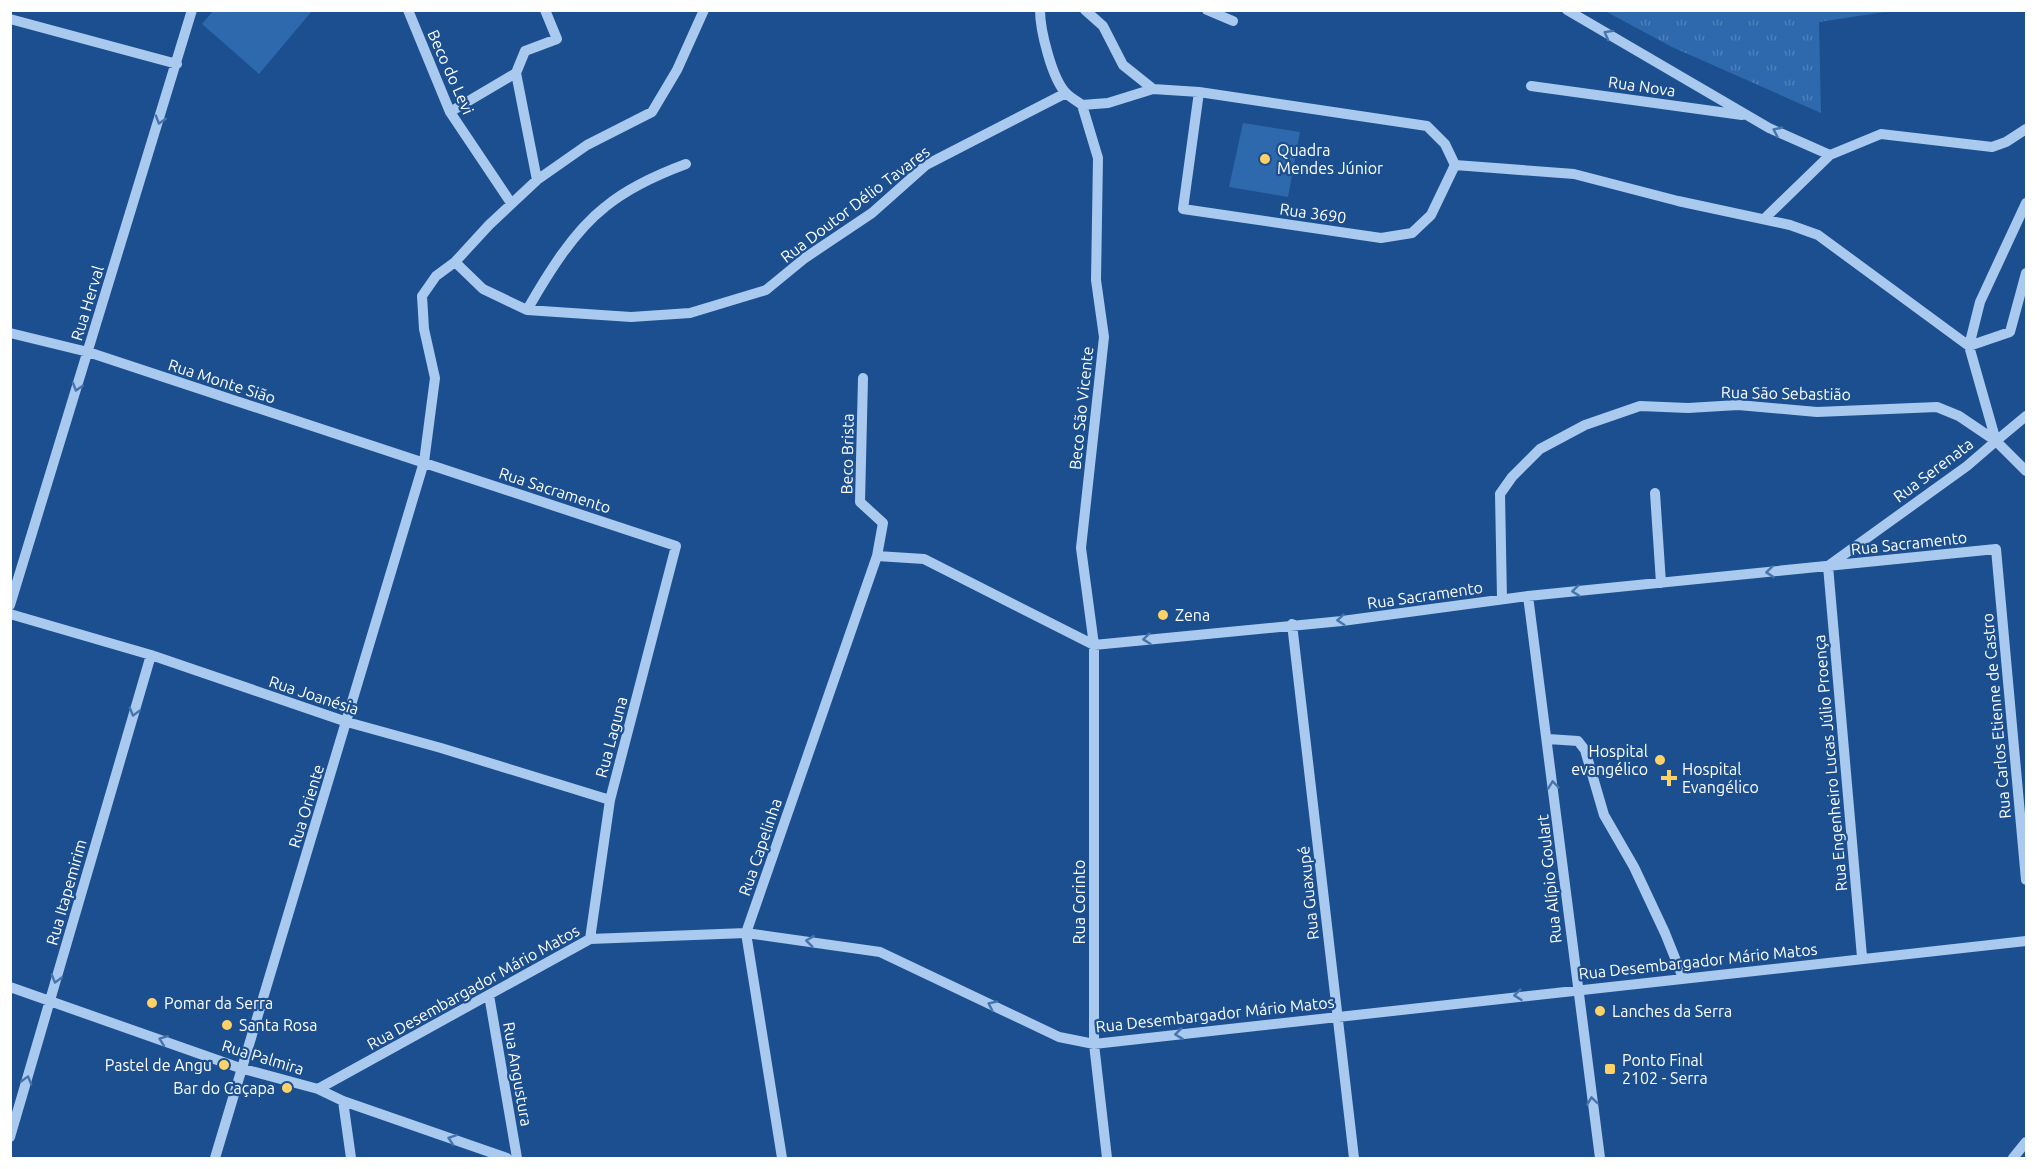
<svg xmlns="http://www.w3.org/2000/svg" width="2037" height="1169" viewBox="0 0 2037 1169" font-family="Ubuntu,sans-serif">
  <style>
    .grass { fill: url(#grass-tufts) }
    .pitch { fill: #2e69ad }
    .lines { fill: none; stroke-linecap: round; stroke-linejoin: round }
    .minor { stroke: #a9c9ee; stroke-width: 10 }
    .oneway { stroke: #4674ac }
    .poi-dot { fill: #ffd166; stroke: #1b4f8f; stroke-width: 2 }
    .labels { text-anchor: middle; dominant-baseline: central; stroke-width: 4.5; stroke-linejoin: round; paint-order: stroke }
    .street-label { font-size: 16px; fill: #fff; stroke: #1b4f8f }
    .poi-label { font-size: 16px; fill: #fff; stroke: #1b4f8f; text-anchor: start }
  </style>
  <defs>
    <pattern id="grass-tufts" width="24" height="20" patternUnits="userSpaceOnUse" patternTransform="scale(1.5)"><rect width="24" height="20" fill="#2e69ad"/><path d="M3 7l-1-3M5 7V3M7 7l1-3M15 17l-1-3M17 17v-4M19 17l1-3" fill="none" stroke="#4d80b9"/></pattern>
  </defs>
  <rect width="100%" height="100%" fill="#1b4f8f"/>
  <path class="grass" d="M1605,11H1891L1819,22L1821,113L1672,47Z"/>
  <path class="pitch" d="M213,11V10L312,11L259,74L202,24Z
    M1243,123L1300,132L1288,197L1229,187Z"/>
  <g class="lines">
    <path class="minor" d="M408,10L450,112L511,203
      M1040,10C1040,30 1052,79 1066,93C1071,98 1077,101 1082,105L1108,103L1153,89L1199,92L1427,126L1445,144L1455,165L1574,174L1678,201L1790,225L1818,235L1969,346L2010,332L2026,273
      M1085,10L1103,26L1123,65L1153,89
      M1207,10L1233,21
      M1567,10L1769,128L1830,155
      M10,19L177,64
      M516,73L537,180
      M1531,86L1742,115
      M1199,92L1183,209L1381,238L1412,233L1431,215L1455,165
      M1082,105L1098,158L1096,280L1104,337L1081,548L1094,645V1044L1107,1158
      M450,112L516,73L525,51L557,39L545,10
      M1764,219L1830,155L1881,134L1992,147L2006,142L2026,129
      M455,262L483,289L527,310L631,317L690,313L766,290L805,258L872,213L926,165L1066,93
      M527,310C547,275 573,232 605,207C628,188 659,174 686,164
      M10,333L88,352L676,546L610,800L590,939
      M1996,441L2026,416
      M1655,493L1661,583
      M877,556L924,559L1094,645L1342,621L1528,596L1996,549L2026,880
      M1828,566L1967,466L1996,441L1969,346L1980,302L2026,203
      M1828,566L1862,957
      M1528,596L1600,1158
      M1502,599L1500,494L1512,477L1540,449L1585,425L1640,406L1688,408L1738,405L1817,412L1937,407L1959,416L1996,441L2026,471
      M10,605L192,10
      M10,614L151,655L347,722L441,748L610,800
      M1292,624L1354,1158
      M1548,739L1578,741L1585,750L1604,815L1634,867L1665,933L1683,978
      M10,987L240,1068L318,1089L343,1101L507,1158
      M489,995L517,1158
      M318,1089L590,939L746,933L880,952L1059,1037L1094,1044L2026,941
      M343,1101L351,1158
      M10,1137L151,655
      M215,1158L424,462L435,378L424,329L422,296L436,276L455,262L489,225L537,180L587,145L652,112L677,70L704,10
      M782,1158L746,933L877,556L883,523L860,502L863,378
      M2013,1158L2026,1142"/>
  </g>
  <defs><path id="oneway-chevron" d="M-2-3.5L2.5 0L-2 3.5" fill="none" stroke-width="1.6" stroke-linecap="round" stroke-linejoin="round" transform="scale(1.5)"/></defs>
  <g class="oneway">
    <use href="#oneway-chevron" transform="translate(1608 34) rotate(-151)"/>
    <use href="#oneway-chevron" transform="translate(160 120) rotate(107)"/>
    <use href="#oneway-chevron" transform="translate(1777 131) rotate(-155)"/>
    <use href="#oneway-chevron" transform="translate(77 387) rotate(107)"/>
    <use href="#oneway-chevron" transform="translate(1770 572) rotate(174)"/>
    <use href="#oneway-chevron" transform="translate(1576 591) rotate(174)"/>
    <use href="#oneway-chevron" transform="translate(1341 620) rotate(175)"/>
    <use href="#oneway-chevron" transform="translate(1147 639) rotate(174)"/>
    <use href="#oneway-chevron" transform="translate(134 712) rotate(106)"/>
    <use href="#oneway-chevron" transform="translate(1553 785) rotate(-96)"/>
    <use href="#oneway-chevron" transform="translate(810 941) rotate(-173)"/>
    <use href="#oneway-chevron" transform="translate(56 979) rotate(106)"/>
    <use href="#oneway-chevron" transform="translate(1518 995) rotate(174)"/>
    <use href="#oneway-chevron" transform="translate(992 1005) rotate(-155)"/>
    <use href="#oneway-chevron" transform="translate(1179 1034) rotate(173)"/>
    <use href="#oneway-chevron" transform="translate(163 1040) rotate(-160)"/>
    <use href="#oneway-chevron" transform="translate(27 1080) rotate(-74)"/>
    <use href="#oneway-chevron" transform="translate(1592 1101) rotate(-98)"/>
    <use href="#oneway-chevron" transform="translate(452 1139) rotate(-161)"/>
  </g>
  <g class="poi-dot">
    <circle cx="1265" cy="159" r="6"/>
    <circle cx="1163" cy="615" r="6"/>
    <circle cx="1660" cy="760" r="6"/>
    <path d="M1666 769h6v6h6v6h-6v6h-6v-6h-6v-6h6z"/>
    <circle cx="152" cy="1003" r="6"/>
    <circle cx="1600" cy="1011" r="6"/>
    <circle cx="227" cy="1025" r="6"/>
    <circle cx="224" cy="1065" r="6"/>
    <rect x="1604" y="1063" width="12" height="12" rx="3"/>
    <circle cx="287" cy="1088" r="6"/>
  </g>
  <g class="labels">
    <g class="street-label">
      <text transform="translate(451 72) rotate(66)">Beco do Levi</text>
      <text transform="translate(1642 86) rotate(8)">Rua Nova</text>
      <text transform="translate(855 204) rotate(-37)">Rua Doutor Délio Tavares</text>
      <text transform="translate(1313 213) rotate(8)">Rua 3690</text>
      <text transform="translate(87 303) rotate(-73)">Rua Herval</text>
      <text transform="translate(222 381) rotate(18)">Rua Monte Sião</text>
      <text transform="translate(1786 393) rotate(1)">Rua São Sebastião</text>
      <text transform="translate(1081 408) rotate(-84)">Beco São Vicente</text>
      <text transform="translate(847 454) rotate(-89)">Beco Brista</text>
      <text transform="translate(1933 470) rotate(-37)">Rua Serenata</text>
      <text transform="translate(555 490) rotate(18)">Rua Sacramento</text>
      <text transform="translate(1909 543) rotate(-6)">Rua Sacramento</text>
      <text transform="translate(1425 595) rotate(-8)">Rua Sacramento</text>
      <text transform="translate(314 695) rotate(18)">Rua Joanésia</text>
      <text transform="translate(1996 716) rotate(-95)">Rua Carlos Etienne de Castro</text>
      <text transform="translate(611 737) rotate(-75)">Rua Laguna</text>
      <text transform="translate(1830 763) rotate(-95)">Rua Engenheiro Lucas Júlio Proença</text>
      <text transform="translate(306 806) rotate(-73)">Rua Oriente</text>
      <text transform="translate(760 847) rotate(-71)">Rua Capelinha</text>
      <text transform="translate(1549 879) rotate(-96)">Rua Alípio Goulart</text>
      <text transform="translate(66 892) rotate(-74)">Rua Itapemirim</text>
      <text transform="translate(1308 893) rotate(-96)">Rua Guaxupé</text>
      <text transform="translate(1079 902) rotate(-90)">Rua Corinto</text>
      <text transform="translate(1698 961) rotate(-6)">Rua Desembargador Mário Matos</text>
      <text transform="translate(473 987) rotate(-29)">Rua Desembargador Mário Matos</text>
      <text transform="translate(1215 1014) rotate(-6)">Rua Desembargador Mário Matos</text>
      <text transform="translate(263 1057) rotate(17)">Rua Palmira</text>
      <text transform="translate(518 1074) rotate(80)">Rua Angustura</text>
    </g>
    <g class="poi-label">
      <text x="1277" y="150">Quadra<tspan x="1277" dy="18">Mendes Júnior</tspan></text>
      <text x="1175" y="615">Zena</text>
      <text x="1648" y="751" text-anchor="end">Hospital<tspan x="1648" dy="18">evangélico</tspan></text>
      <text x="1682" y="769">Hospital<tspan x="1682" dy="18">Evangélico</tspan></text>
      <text x="164" y="1003">Pomar da Serra</text>
      <text x="1612" y="1011">Lanches da Serra</text>
      <text x="239" y="1025">Santa Rosa</text>
      <text x="1622" y="1060">Ponto Final<tspan x="1622" dy="18">2102 - Serra</tspan></text>
      <text x="212" y="1065" text-anchor="end">Pastel de Angu</text>
      <text x="275" y="1088" text-anchor="end">Bar do Caçapa</text>
    </g>
  </g>
  <rect width="2037" height="1169" fill="none" stroke="#ffffff" stroke-width="24"/>
</svg>
